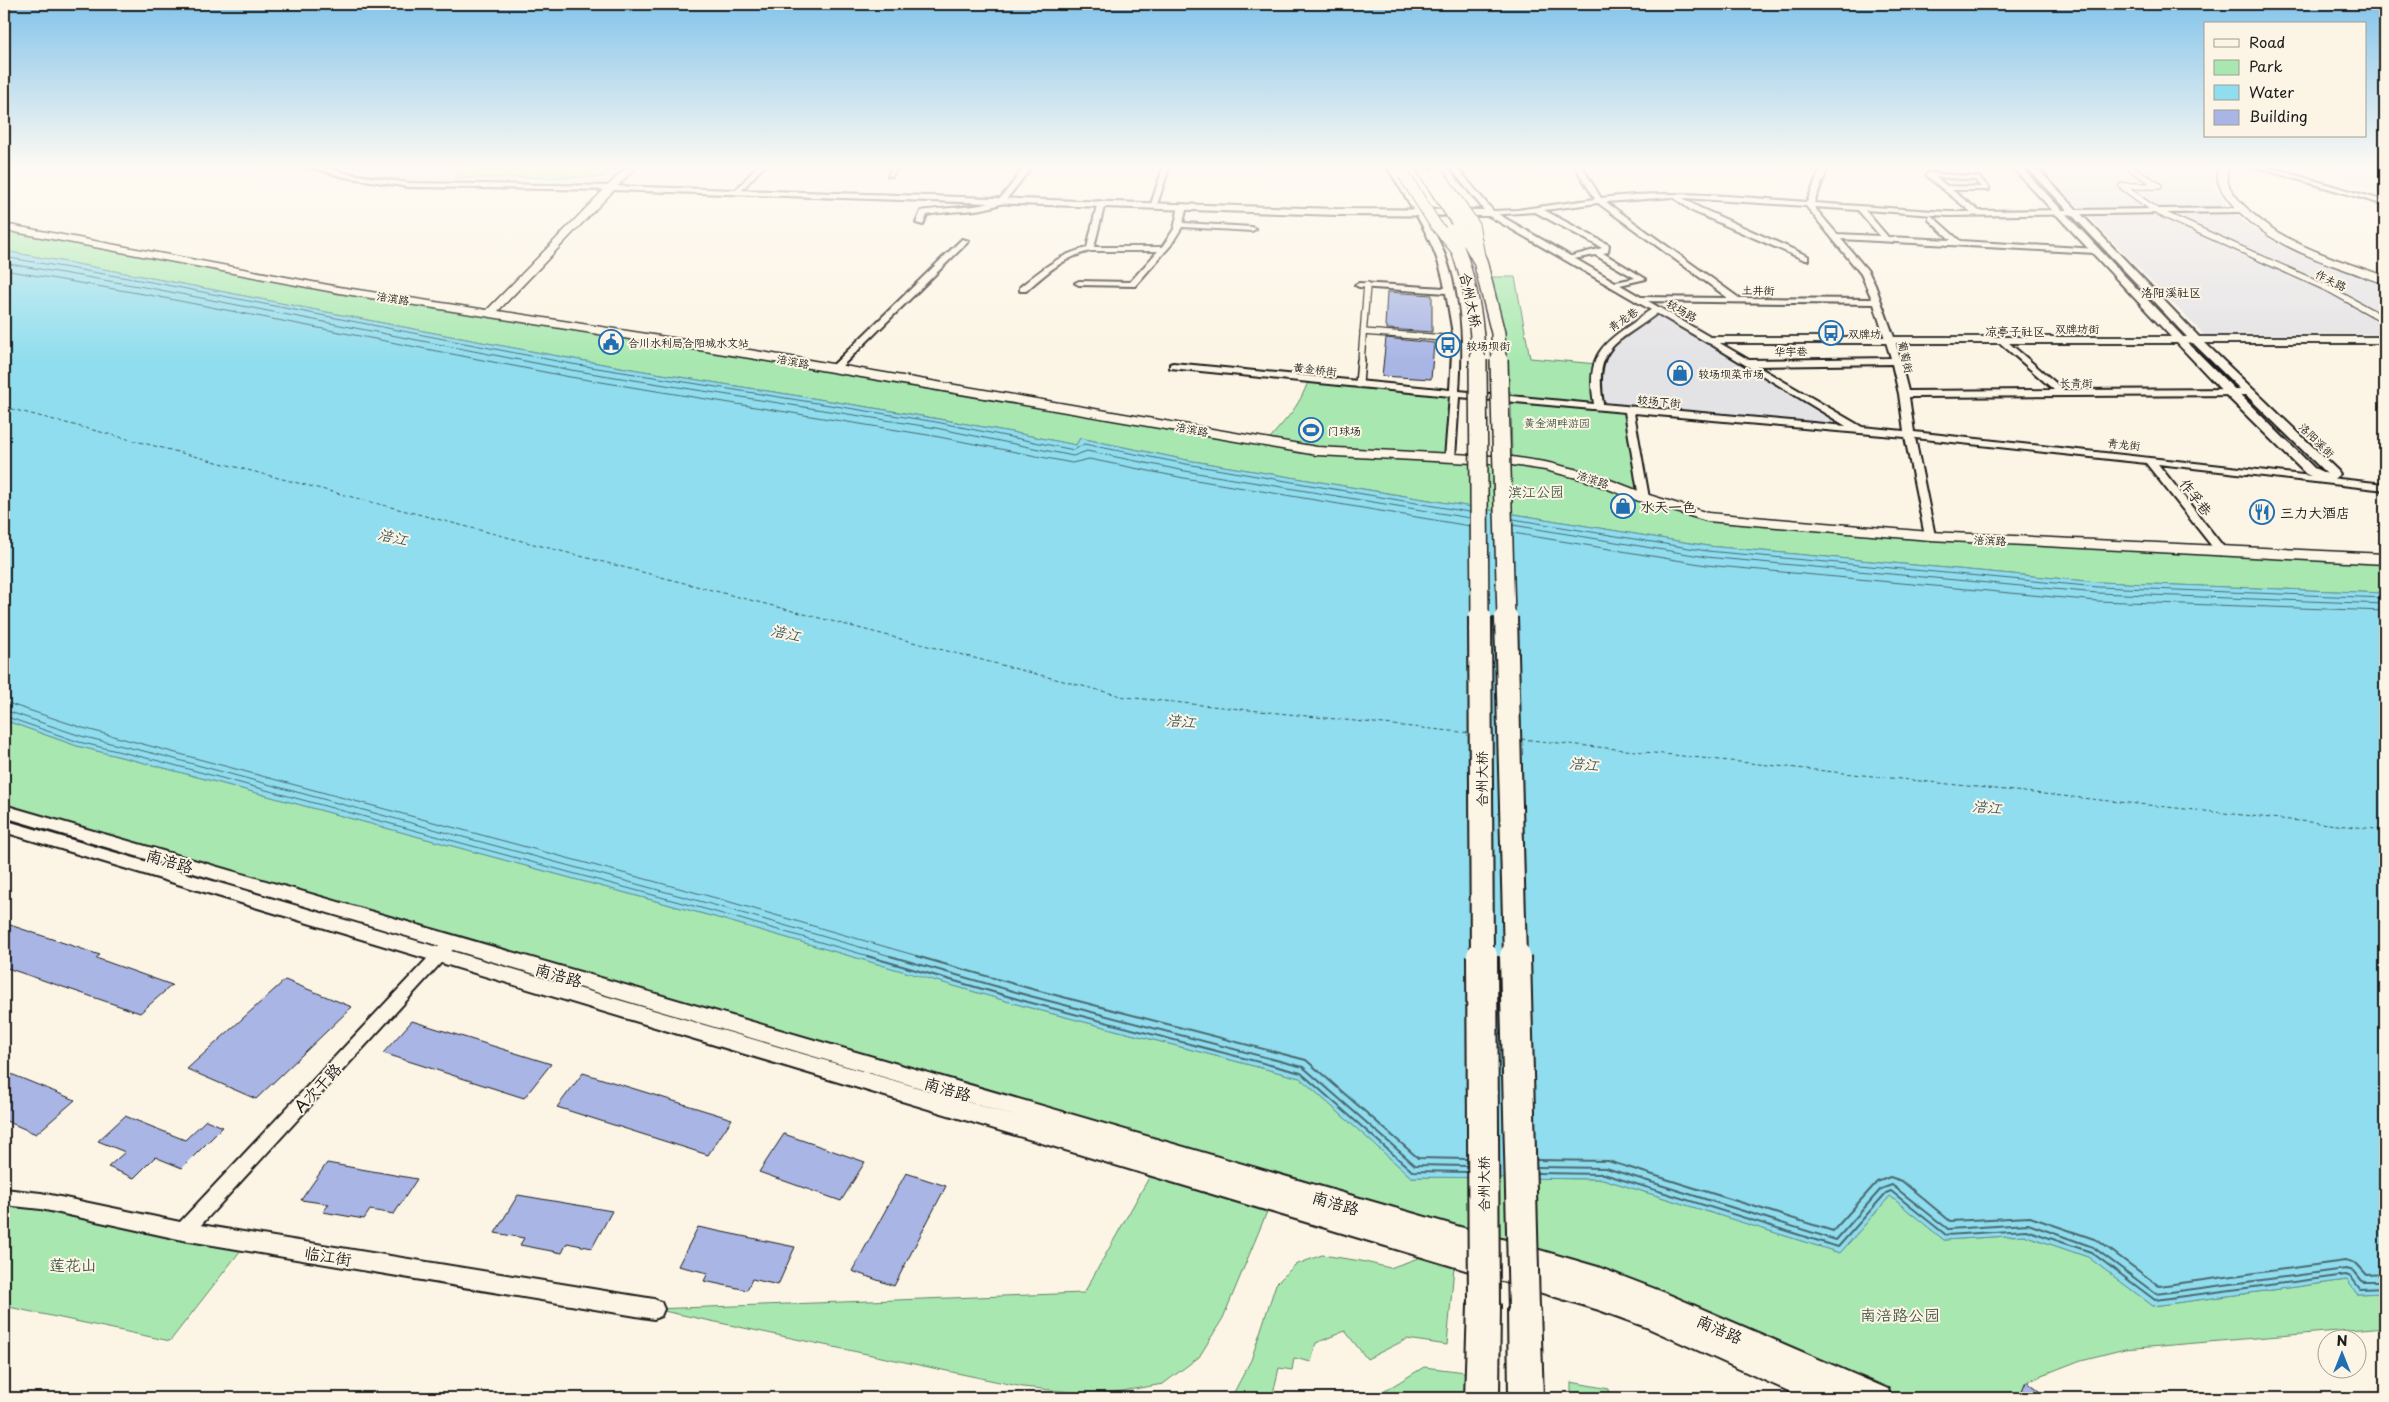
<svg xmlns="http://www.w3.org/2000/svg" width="2389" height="1402" viewBox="0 0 2389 1402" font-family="'Playpen Sans','LXGW WenKai TC',sans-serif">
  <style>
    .built { fill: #e3e2e5 }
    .green { fill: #a8e8b0; stroke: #628266 }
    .water { fill: #8fddee; stroke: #61909a }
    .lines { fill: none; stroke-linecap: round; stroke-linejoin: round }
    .shore-far1 { stroke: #4a6970; stroke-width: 1 }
    .shore { stroke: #4a6970; stroke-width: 2 }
    .ferry { stroke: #3e565b; stroke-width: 1; stroke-dasharray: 4 3; stroke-linecap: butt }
    .building { fill: #a8b5e5; stroke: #1c1c1c }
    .pedestrian-far1-casing { stroke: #1c1c1c; stroke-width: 8 }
    .pedestrian-casing { stroke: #1c1c1c; stroke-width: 10 }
    .minor-casing { stroke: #1c1c1c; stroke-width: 4 }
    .tertiary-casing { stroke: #1c1c1c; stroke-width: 4 }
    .secondary-casing { stroke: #1c1c1c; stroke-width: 3 }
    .trunk-casing { stroke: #1c1c1c; stroke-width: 4 }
    .pedestrian-far1 { stroke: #fcf5e5; stroke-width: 5.5 }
    .pedestrian { stroke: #fcf5e5; stroke-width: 7 }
    .minor { fill: #fcf5e5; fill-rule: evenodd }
    .tertiary { fill: #fcf5e5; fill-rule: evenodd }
    .secondary { fill: #fcf5e5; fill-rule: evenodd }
    .trunk { fill: #fcf5e5; fill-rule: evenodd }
    .secondary-bridge-casing { stroke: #1c1c1c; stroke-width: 13; stroke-linecap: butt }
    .trunk-bridge-far3-casing { stroke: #1c1c1c; stroke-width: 16; stroke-linecap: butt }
    .trunk-bridge-far2-casing { stroke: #1c1c1c; stroke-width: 20; stroke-linecap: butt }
    .trunk-bridge-far1-casing { stroke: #1c1c1c; stroke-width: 26; stroke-linecap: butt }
    .trunk-bridge-casing { stroke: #1c1c1c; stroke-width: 34; stroke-linecap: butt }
    .secondary-bridge { stroke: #fcf5e5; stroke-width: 11 }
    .trunk-bridge-far3 { stroke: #fcf5e5; stroke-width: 13 }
    .trunk-bridge-far2 { stroke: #fcf5e5; stroke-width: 17 }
    .trunk-bridge-far1 { stroke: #fcf5e5; stroke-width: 22 }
    .trunk-bridge { stroke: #fcf5e5; stroke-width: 30 }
    .labels { text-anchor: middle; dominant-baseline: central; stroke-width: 4; stroke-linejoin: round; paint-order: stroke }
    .far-street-label { font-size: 11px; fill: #1c1c1c; stroke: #fcf5e5 }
    .far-poi-label { font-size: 11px; fill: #1c1c1c; stroke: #fcf5e5; text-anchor: start }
    .far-park-label { font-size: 11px; fill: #465948; stroke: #fcf5e5 }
    .far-neighbourhood-label { font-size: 12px; fill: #1c1c1c; stroke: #fcf5e5 }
    .street-label { font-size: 14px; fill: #1c1c1c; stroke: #fcf5e5 }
    .park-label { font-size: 14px; fill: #465948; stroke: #fcf5e5 }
    .poi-label { font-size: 14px; fill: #1c1c1c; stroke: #fcf5e5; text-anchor: start }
    .water-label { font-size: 15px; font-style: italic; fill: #3e565b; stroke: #fcf5e5 }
    .near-street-label { font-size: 16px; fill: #1c1c1c; stroke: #fcf5e5 }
    .near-park-label { font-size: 16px; fill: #465948; stroke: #fcf5e5 }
  </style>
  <rect width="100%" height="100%" fill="#fcf5e5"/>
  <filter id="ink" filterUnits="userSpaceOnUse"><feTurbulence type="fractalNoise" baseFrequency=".02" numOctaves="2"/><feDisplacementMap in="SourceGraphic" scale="10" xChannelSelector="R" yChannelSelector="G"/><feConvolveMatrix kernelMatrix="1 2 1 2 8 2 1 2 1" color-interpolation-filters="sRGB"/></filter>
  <g filter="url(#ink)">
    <path class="built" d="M323,165H626L607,185L414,182L350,173Z
      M2038,165H2210L2213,187L2230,210L2252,228L2288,248L2385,285V334L2204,335Z
      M2338,167L2385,170V197L2368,187L2335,178Z
      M1919,168L1965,172L1971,176H1982L1995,190L1945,188Z
      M1656,310L1860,430L1599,407L1596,382L1611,342Z"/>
    <path class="green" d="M464,165H614L603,177L454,178Z
      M4,227L339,290L1267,442C1286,418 1298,410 1309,379L1455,394L1451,458L1512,461L1511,392L1498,391L1485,277H1515L1530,358L1597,364L1599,407L1629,410L1644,499L1707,517L2222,552L2385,559V593L2098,582L1708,546L1187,460L1080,438L1076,445C910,410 741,389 574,359C384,325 194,284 4,251Z
      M4,720L77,746L157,766L711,916L1027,1007L1300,1078L1411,1177L1603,1179L1840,1253L1890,1196L1944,1240L2024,1235L2088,1257L2153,1306L2347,1280L2357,1294L2385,1293V1327L2125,1349L2081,1360L2027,1381L2019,1398H1879L1655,1300L1598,1278L4,811Z
      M1155,1167L1271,1202L1223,1318L1199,1357L1163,1384L1099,1395L1023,1387L654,1309L1084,1293Z
      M4,1197L41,1201L248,1241L170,1341L4,1306Z
      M1438,1251L1455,1256L1447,1345L1407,1339L1367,1359L1345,1331L1316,1343L1311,1362L1294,1358L1292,1370L1279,1368L1272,1398H1231L1251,1360L1276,1284L1295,1265L1322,1255L1361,1261L1390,1268Z
      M1424,1367L1482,1374V1398H1373Z
      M1571,1382L1609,1389L1610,1398H1571Z"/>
    <path class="water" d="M4,251C194,284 383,325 574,359C741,389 909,410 1076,445L1080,438L1187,460L1708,546L2098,582L2385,593V1293L2357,1294L2347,1280L2153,1306L2088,1257L2024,1235L1944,1240L1890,1196L1840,1253L1603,1179L1411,1177L1300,1078L1027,1007L711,916L157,766L77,746L4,720Z"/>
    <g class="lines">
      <path class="shore-far1" d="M4,257L151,282L572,364L936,422L1074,450L1084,444L1186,464L1469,512
        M4,263L150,288L571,370L936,428L1073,456L1087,451L1185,471L1470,518
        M4,270L149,295L570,377L934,436L1072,463L1089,459L1184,478L1470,526
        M1513,519L1707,551L2098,587L2385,598
        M1513,525L1706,557L2097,593L2385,604
        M1513,533L1706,565L2097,601L2385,611
        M4,702L83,728L716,898L921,957
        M4,710L81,736L160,755L714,905L894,957
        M4,716L79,742L159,761L712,911L872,957"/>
      <path class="shore" d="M867,956L1028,1002L1301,1073L1412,1171L1467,1172
        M890,956L1030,996L1303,1067L1415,1165L1467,1166
        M916,956L1032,989L1306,1060L1418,1158L1467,1159
        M1536,1160L1608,1161L1833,1231L1877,1182L1890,1177L1902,1181L1950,1221L2030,1217L2097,1240L2159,1286L2345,1261L2357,1264L2367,1275L2385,1274
        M1537,1167L1606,1168L1836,1240L1881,1189L1892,1185L1948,1229L2028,1224L2093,1247L2156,1294L2346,1269L2354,1271L2363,1282H2385
        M1537,1173L1604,1174L1838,1247L1886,1193L1891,1191L1946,1235L2026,1230L2091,1252L2155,1300L2346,1275L2351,1277L2360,1289L2385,1288"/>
      <path class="ferry" d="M4,407L1125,697L1470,733
        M1491,736L1499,737
        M1521,739L2385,830"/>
    </g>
    <path class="building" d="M1387,292L1432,295V332L1387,329V326H1385Z
      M1386,338L1434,343L1431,379L1382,376Z
      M4,923L100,955L96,958L172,985L140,1013L4,967Z
      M285,980L352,1007L256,1099L187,1069Z
      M412,1021L551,1064L524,1098L383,1053Z
      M583,1073L732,1119L708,1155L557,1107Z
      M11,1074L75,1100L36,1134L4,1120V1081Z
      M125,1116L185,1140L206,1120L223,1127L182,1168L155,1157L134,1178L108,1167L125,1152L98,1141Z
      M784,1134L865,1162L841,1201L759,1172Z
      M327,1163L417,1179L394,1214L370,1210L364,1219L323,1212L329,1204L301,1200Z
      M906,1173L946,1186L894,1286L852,1271Z
      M518,1195L612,1211L592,1248L567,1243L562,1253L520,1245L524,1238L495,1233Z
      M698,1227L795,1247L778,1285L752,1279L747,1290L704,1281L708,1273L678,1266Z
      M2026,1381L2048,1398H2019Z"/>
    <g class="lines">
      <defs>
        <path id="pedestrian-far1" d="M2126,165L2159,186H2122L2156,211L2331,290L2385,320
          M1363,332L1457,339
          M1361,361L1367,285"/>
        <path id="pedestrian" d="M1359,384L1361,360"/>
        <path id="minor" d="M758,165H765L740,192H736V190Z
          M893,165H900L892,176H888Z
          M1026,165H1033C1029,171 1006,200 1004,202C985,213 949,210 927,215L923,225L916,223L921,211C942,207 982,209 999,199C1004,196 1020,172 1026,165Z
          M1164,165H1170L1157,205L1150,207Z
          M1386,165H1393C1411,195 1434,225 1446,258C1461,301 1462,347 1459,391L1594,404C1587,361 1597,346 1633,323C1640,318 1648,310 1656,308L1660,310L1659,312C1618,344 1593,344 1603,404L1846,426L1704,340L1711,338L1749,360L1891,358L1874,304L1636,301L1635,299L1639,297L1728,298L1598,203L1544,210L1609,245L1608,252L1603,253L1646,279L1611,287V283L1635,278L1595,255L1568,260L1564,258L1602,248L1535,212L1488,215L1448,165H1455L1493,211L1517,210L1595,199L1574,165H1581L1601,198C1670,189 1738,197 1807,202L1822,165H1829L1814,203L1948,212H1971L1929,178L1926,175L1929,173L1979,177L1989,188V190H1952L1979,211L2244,208L2245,210L2241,212L1948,216L1865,210L1888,237L1951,240L1929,220V216H1932L1960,241L2098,249V253H2095L1841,239L1868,271L1875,285L1895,340L1908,391L2054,390L1999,342V338L2002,337L2064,390L2249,389L2254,392L2249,395L1909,397L1914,432L2385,484V490L2158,464L2226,550L2227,552L2222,555L2218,554L2146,463L1915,438L1935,536L1930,539L1925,536L1905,437L1634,413L1649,498L1644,501L1639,498L1625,412L1459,397L1455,458L1450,461L1445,458L1450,396L1170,368V364L1173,363L1450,390L1453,334L1446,293L1359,287L1355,285L1359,283L1445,288C1437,242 1410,205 1386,165ZM1936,177L1975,180L1981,187L1947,186ZM1673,197L1692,211L1805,260H1808V256L1698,207L1683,198L1806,206L1861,274L1872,299L1739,298L1606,202ZM1814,207L1858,210L1880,236L1837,234ZM1892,364L1899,394L1904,431L1862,427L1757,366Z
          M2249,165H2261L2385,201V205Z
          M1098,201L1105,203L1094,247H1162L1174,229L1179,206L1183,204L1187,206L1183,223L1252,227L1256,229L1252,231L1182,227L1171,245L1135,286L1079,285L1075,283L1079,281L1130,282L1158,251H1090C1064,257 1045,274 1026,291H1020V287C1041,270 1060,254 1087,248Z
          M962,239L969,241L838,370H832V366Z
          M445,943L450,945L453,949L450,953L201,1225L654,1299L661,1302L664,1309L661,1316L654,1319L183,1240L41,1209L4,1205V1189L41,1193L180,1222L440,945Z"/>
        <path id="tertiary" d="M303,165H318L345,173L409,183L612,186L1337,209L1491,210L1710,337H2171L2010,165H2019L2183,337H2187L2025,165H2034L2199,337H2385V343H2205L2338,471L2340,474L2328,483L2306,474L2226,395L2177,343H1708L1489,216L1337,215L612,190L409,187L344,177ZM2188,343H2193L2327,474L2314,468Z
          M4,805L1598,1267L1663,1292L1888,1389L1891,1398H1852L1841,1394L1843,1398H1804L1646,1327L1599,1310L4,832V820L1022,1118L4,817Z"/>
        <path id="secondary" d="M628,165H638L498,311L756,351L1317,447L1512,457L1545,462L1595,474L1649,495L1708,513L1930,532L2385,554V564L1930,540L1707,521L1639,501L1585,480L1545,470L1512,465L1317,455L756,359L339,293L4,230V224L339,287L487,310Z
          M1394,165H1403L1409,175L1407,177H1401Z
          M2220,165H2229C2223,179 2230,190 2239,200C2277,243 2333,258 2385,276V283C2373,281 2361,275 2349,271C2305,256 2262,239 2231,203C2222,192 2213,180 2220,165Z"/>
        <path id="trunk" d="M1484,1289L1495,1294L1500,1305L1499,1398H1465L1468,1305L1473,1294Z
          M1524,1293L1535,1298L1540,1309L1543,1398H1509L1508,1309L1513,1298Z"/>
      </defs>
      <use href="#pedestrian-far1" class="pedestrian-far1-casing"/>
      <use href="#pedestrian" class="pedestrian-casing"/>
      <use href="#minor" class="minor-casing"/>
      <use href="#tertiary" class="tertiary-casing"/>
      <use href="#secondary" class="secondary-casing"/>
      <use href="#trunk" class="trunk-casing"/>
      <use href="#pedestrian-far1" class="pedestrian-far1"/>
      <use href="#pedestrian" class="pedestrian"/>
      <use href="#minor" class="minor"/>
      <use href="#tertiary" class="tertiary"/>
      <use href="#secondary" class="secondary"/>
      <use href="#trunk" class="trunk"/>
      <defs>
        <path id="secondary-bridge" d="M1438,173L1473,224L1480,261
          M1404,175L1435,224L1461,255"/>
        <path id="trunk-bridge-far3" d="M1421,165L1460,225L1480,261L1498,333L1499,361
          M1451,231C1468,273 1478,316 1478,361"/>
        <path id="trunk-bridge-far2" d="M1478,360L1480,618
          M1499,360L1506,618"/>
        <path id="trunk-bridge-far1" d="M1480,617L1482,957
          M1506,617L1515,957"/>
        <path id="trunk-bridge" d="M1482,956L1484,1305
          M1515,956L1524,1309"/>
      </defs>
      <use href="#secondary-bridge" class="secondary-bridge-casing"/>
      <use href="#trunk-bridge-far3" class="trunk-bridge-far3-casing"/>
      <use href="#trunk-bridge-far2" class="trunk-bridge-far2-casing"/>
      <use href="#trunk-bridge-far1" class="trunk-bridge-far1-casing"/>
      <use href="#trunk-bridge" class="trunk-bridge-casing"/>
      <use href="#secondary-bridge" class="secondary-bridge"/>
      <use href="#trunk-bridge-far3" class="trunk-bridge-far3"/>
      <use href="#trunk-bridge-far2" class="trunk-bridge-far2"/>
      <use href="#trunk-bridge-far1" class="trunk-bridge-far1"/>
      <use href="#trunk-bridge" class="trunk-bridge"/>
    </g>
  </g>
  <linearGradient id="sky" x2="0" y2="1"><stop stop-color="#84c4ea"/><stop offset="0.46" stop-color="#fefaf3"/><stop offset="1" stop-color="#fefaf3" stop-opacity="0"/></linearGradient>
  <rect width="2389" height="362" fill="url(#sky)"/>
  <defs>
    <symbol id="bus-ring" viewBox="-11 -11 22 22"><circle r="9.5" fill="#fcf5e5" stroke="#1f6fb2" stroke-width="1.5"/><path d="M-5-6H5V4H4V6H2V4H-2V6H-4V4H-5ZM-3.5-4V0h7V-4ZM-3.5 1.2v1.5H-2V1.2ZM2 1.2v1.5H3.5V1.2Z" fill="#1f6fb2"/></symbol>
    <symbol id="civic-ring" viewBox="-11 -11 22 22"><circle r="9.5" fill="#fcf5e5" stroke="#1f6fb2" stroke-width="1.5"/><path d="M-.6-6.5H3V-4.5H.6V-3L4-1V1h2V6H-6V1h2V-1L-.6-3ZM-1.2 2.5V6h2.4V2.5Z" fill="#1f6fb2"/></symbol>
    <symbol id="shop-ring" viewBox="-11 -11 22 22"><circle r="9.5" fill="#fcf5e5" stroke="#1f6fb2" stroke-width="1.5"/><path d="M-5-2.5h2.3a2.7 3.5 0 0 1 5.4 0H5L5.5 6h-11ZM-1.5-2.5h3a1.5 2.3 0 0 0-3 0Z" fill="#1f6fb2"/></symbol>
    <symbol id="stadium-ring" viewBox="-11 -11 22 22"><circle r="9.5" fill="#fcf5e5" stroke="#1f6fb2" stroke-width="1.5"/><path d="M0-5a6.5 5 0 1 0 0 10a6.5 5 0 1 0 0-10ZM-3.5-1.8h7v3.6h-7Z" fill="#1f6fb2"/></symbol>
    <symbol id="restaurant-ring" viewBox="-11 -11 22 22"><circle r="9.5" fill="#fcf5e5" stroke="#1f6fb2" stroke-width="1.5"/><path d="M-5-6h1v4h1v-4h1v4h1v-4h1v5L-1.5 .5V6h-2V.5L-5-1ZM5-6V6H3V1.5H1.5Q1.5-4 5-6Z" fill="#1f6fb2"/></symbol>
  </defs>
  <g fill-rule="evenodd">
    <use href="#bus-ring" x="1817" y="319" width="28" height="28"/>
    <use href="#civic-ring" x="597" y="328" width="28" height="28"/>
    <use href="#bus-ring" x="1434" y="331" width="28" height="28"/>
    <use href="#shop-ring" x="1666" y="359" width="28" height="28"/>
    <use href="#stadium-ring" x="1297" y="416" width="28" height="28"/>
    <use href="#shop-ring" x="1609" y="492" width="28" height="28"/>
    <use href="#restaurant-ring" x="2248" y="498" width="28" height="28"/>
  </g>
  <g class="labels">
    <g class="far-street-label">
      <text transform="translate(2331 280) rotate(26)">作夫路</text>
      <text transform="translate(1758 290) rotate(1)">土井街</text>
      <text transform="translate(393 298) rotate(9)">涪滨路</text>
      <text transform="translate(1682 310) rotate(30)">较场路</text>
      <text transform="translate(1623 319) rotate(-34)">青龙巷</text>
      <text x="2077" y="328">双牌坊街</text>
      <text transform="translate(1791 351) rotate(-1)">华宇巷</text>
      <text transform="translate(1906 357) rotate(77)">葡萄街</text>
      <text transform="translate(793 361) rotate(10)">涪滨路</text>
      <text transform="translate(1315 369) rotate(6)">黄金桥街</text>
      <text x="2076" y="382">长青街</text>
      <text transform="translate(1659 401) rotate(5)">较场下街</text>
      <text transform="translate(1192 429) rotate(10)">涪滨路</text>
      <text transform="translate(2317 440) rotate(44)">洛阳溪街</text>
      <text transform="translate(2124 444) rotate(6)">青龙街</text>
      <text transform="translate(1593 479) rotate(19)">涪滨路</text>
      <text transform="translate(1990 540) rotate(3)">涪滨路</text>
    </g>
    <g class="far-poi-label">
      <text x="1848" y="333">双牌坊</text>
      <text x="628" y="342">合川水利局合阳城水文站</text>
      <text x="1466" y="345">较场坝街</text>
      <text x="1698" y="373">较场坝菜市场</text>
      <text x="1328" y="430">门球场</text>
    </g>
    <g class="far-park-label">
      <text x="1557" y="422">黄金湖畔游园</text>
    </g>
    <g class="far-neighbourhood-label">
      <text x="2171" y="292">洛阳溪社区</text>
      <text x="2015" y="331">凉亭子社区</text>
    </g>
    <g class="street-label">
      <text transform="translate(1471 300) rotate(78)">合州大桥</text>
      <text transform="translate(2196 497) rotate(52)">作孚巷</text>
      <text transform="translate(1481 779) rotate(-90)">合州大桥</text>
      <text transform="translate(1483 1184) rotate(-90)">合州大桥</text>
    </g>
    <g class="park-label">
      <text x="1536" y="491">滨江公园</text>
    </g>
    <g class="poi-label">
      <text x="1640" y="506">水天一色</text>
      <text x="2280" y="512">三力大酒店</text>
    </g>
    <g class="water-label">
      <text transform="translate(393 536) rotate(14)">涪江</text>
      <text transform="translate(786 632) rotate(14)">涪江</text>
      <text transform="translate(1181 720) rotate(6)">涪江</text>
      <text transform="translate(1584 763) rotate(6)">涪江</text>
      <text transform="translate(1987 806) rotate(6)">涪江</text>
    </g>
    <g class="near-street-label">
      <text transform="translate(170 860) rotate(16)">南涪路</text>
      <text transform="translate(559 974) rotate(16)">南涪路</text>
      <text transform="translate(317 1087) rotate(-47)">A次干路</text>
      <text transform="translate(948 1088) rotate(16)">南涪路</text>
      <text transform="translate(1336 1202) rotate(16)">南涪路</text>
      <text transform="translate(328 1255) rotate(9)">临江街</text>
      <text transform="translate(1720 1328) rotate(24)">南涪路</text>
    </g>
    <g class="near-park-label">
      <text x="73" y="1264">莲花山</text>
      <text x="1900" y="1314">南涪路公园</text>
    </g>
  </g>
  <rect width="2389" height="1402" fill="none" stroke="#fcf5e5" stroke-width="20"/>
  <rect x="10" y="10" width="2369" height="1382" fill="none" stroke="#1c1c1c" stroke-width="2" filter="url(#ink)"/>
  <rect x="2204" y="22" width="162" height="115" fill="#fcf5e5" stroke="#a29e95"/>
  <rect x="2214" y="39" width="25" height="8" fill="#fcf5e5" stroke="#a29e95"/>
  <text x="2249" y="48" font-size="15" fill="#1c1c1c">Road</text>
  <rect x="2214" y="60" width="25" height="15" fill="#a8e8b0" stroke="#a29e95"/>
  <text x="2249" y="72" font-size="15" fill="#1c1c1c">Park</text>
  <rect x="2214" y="85" width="25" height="15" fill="#8fddee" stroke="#a29e95"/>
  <text x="2249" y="98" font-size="15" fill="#1c1c1c">Water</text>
  <rect x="2214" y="110" width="25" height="15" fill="#a8b5e5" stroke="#a29e95"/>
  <text x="2249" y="122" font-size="15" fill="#1c1c1c">Building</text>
  <g transform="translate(2342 1354)"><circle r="24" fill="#fcf5e5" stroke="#a29e95"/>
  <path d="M0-4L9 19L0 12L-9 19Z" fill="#1f6fb2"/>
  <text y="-8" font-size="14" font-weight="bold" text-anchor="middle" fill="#1c1c1c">N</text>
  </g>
</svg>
